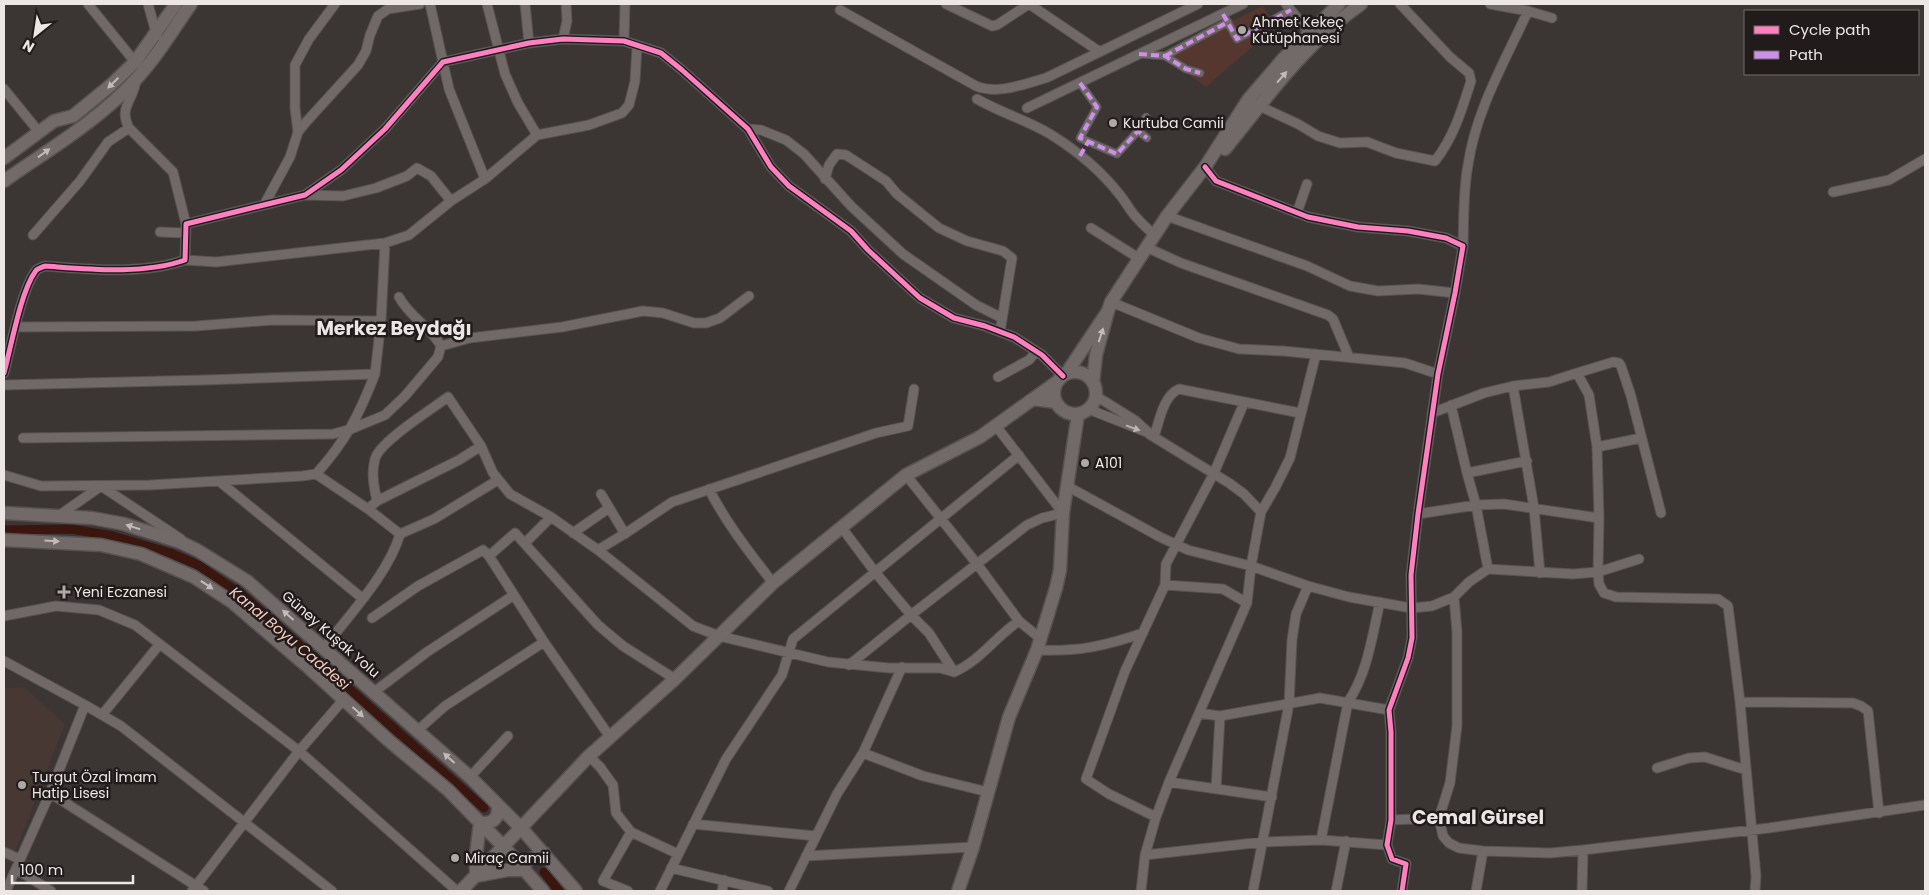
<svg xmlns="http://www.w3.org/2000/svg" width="1929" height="895" viewBox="0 0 1929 895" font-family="Poppins,sans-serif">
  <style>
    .built { fill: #473834 }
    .green { fill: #553730 }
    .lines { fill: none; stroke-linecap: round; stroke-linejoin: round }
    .canal { stroke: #3a160e; stroke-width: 9 }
    .pedestrian-casing { stroke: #565251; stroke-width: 9 }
    .minor-casing { stroke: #565251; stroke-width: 11 }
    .secondary-casing { stroke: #565251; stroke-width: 15 }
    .pedestrian { stroke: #706967; stroke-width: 7 }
    .minor { stroke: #706967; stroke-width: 9 }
    .secondary { stroke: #726a68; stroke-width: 12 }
    .quiet { stroke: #ce8fe9; stroke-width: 4; stroke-dasharray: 8 4; stroke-linecap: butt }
    .cycleway-casing { stroke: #211c1b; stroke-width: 8 }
    .cycleway { stroke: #ff80c0; stroke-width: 5 }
    .oneway { fill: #c1bbb9 }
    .oneway2 { fill: #bab4b2 }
    .poi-dot { fill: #aea8a6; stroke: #211c1b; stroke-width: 2 }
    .labels { text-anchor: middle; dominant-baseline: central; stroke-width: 5; stroke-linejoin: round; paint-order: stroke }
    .poi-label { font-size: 14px; fill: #ece6e4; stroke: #211c1b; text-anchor: start }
    .street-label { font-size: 14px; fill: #ece6e4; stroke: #211c1b }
    .water-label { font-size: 15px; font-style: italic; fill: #f7c8bc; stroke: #211c1b }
    .district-label { font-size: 19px; font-weight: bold; fill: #ece6e4; stroke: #211c1b }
  </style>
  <rect width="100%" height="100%" fill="#3b3534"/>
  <path class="built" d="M24,687L65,724L15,852L4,847V688Z"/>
  <path class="green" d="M1263,6L1276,26L1206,87L1161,55Z"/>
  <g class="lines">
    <path class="canal" d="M4,530L71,529L113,536L170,553L198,565L246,598L484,808
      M544,872L559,891"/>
    <defs>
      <path id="pedestrian" d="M1223,14L1237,39L1291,10
        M1140,54L1165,56L1186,69L1200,73
        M1165,56L1228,22
        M1080,83L1097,107L1080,138L1117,154L1138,131L1147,138
        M1138,131L1146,117"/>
      <path id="minor" d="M88,4L135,62
        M148,4L157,36
        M430,4L449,89L485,179
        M487,4L505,74L518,103L537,135
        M525,4L529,43
        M946,4L992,26L997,25L1029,4
        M1029,4L1100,52
        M1286,4L1312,36
        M1490,4L1528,11L1552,18
        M840,10L976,86C998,95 1024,84 1046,78L1198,4
        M563,39L567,21L566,4
        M624,41L625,4
        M4,89L39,132
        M977,99C1001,113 1027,120 1050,134C1076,150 1102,172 1120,195C1126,202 1130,211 1136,217C1142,224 1149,230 1155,236
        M1255,104L1298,124L1318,136L1340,143L1367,142L1396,153L1435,161C1454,137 1462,109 1471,81L1469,73L1450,57L1400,4
        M1027,108L1243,4
        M129,128L173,172L186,224
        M748,129L761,130L786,140L804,154L851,206L903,254L976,305L1002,318
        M298,132L307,121L358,65L366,51L370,35L378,16L388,9L420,4
        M1205,167L1216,181L1308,217L1358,227L1408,231L1446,238L1463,246L1455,293L1438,374L1418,514L1411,575L1412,638L1408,658L1389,710L1391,732V820L1387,845L1392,859L1406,864L1402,891
        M825,179L829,165L837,154L846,155L886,181L897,194L939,228L967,241L1003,251L1012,258L1000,332
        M1833,192L1889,180L1925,159
        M305,195L343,196L376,188L407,176L417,168L431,176L451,201
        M264,205L290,157L298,132L295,108V65L309,39L335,4
        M1297,213L1307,184
        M1167,216L1307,266L1350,286L1378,291L1418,289L1455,293
        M1091,228L1140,259
        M160,232L185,233
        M33,235L80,181L108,142L129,128C118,107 134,100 136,80
        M1463,246C1464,219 1463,191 1468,165C1476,110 1505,61 1528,11
        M1148,248L1181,263L1328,315L1333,319L1349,357
        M185,260L216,262L385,243
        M1111,302L1199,338L1239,349L1283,351L1405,363L1438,374
        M16,327L196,326L273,320L381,321
        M441,346L470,338L562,327L643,311L663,313L694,323H706L720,318L749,296
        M4,373C11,347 21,291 35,272C37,268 41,268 45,266C88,269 143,275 185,260L186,224L305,195L341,170L385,129L443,62L529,43L563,39L624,41L661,53L682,70L748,129L771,167L789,186L851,231L868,250L920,298L954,318L985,326L1014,337L1042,355L1063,376
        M1577,373L1613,362L1619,363L1621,366L1631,396L1661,513
        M998,377L1029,360L1036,352
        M4,385L205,380L375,374L381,321L385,243L409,235L451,201L485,179L537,135L589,125L622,113L629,105L635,81L637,46
        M1513,386L1534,508L1540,573
        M1451,405L1467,473L1476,505L1488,569
        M1088,409L1149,433L1136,421L1096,396
        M1432,413L1484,393L1513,386L1549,382L1577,373L1589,395L1597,447L1599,518L1598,572L1599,584L1604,593L1616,597L1718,599L1728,606L1740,702L1756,876L1755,891
        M1149,434L1229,483L1244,494L1261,512
        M1154,437C1159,422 1163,396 1179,389L1300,413
        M23,438L333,434L351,429L385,415L405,396L438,357L441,346C430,327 409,316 399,297
        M1597,447L1641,438
        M1467,473L1527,461
        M316,474L368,509L377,501L459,460L481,446
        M4,475L41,486L150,485L302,476L316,474C346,441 359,415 375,374
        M906,475L977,564L1019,621L1041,639
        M219,481L362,598
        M1067,486L1160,537L1188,550L1251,566L1308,586L1349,597L1411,608L1432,606L1454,597L1469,582L1488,569L1573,574L1598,572L1639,559
        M709,489C726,523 750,553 773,583
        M601,494L625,534
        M377,501C374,487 371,473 375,459C379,442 432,409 448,397L481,446L493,473L510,494L551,517L598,550L693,626L719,636L828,662L889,668H940L954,672C980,661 995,637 1019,621
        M1418,514L1476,505L1504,504L1599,518
        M57,517L101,486L181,539
        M842,528L875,572L911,615L929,633L954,672
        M573,533L609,508
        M400,534L434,519L498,480
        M525,543L551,517
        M598,550L629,531L672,502L876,433L908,426L914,389
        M489,556L515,533L598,625L623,646L675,679
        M1165,585L1223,589L1247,603
        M4,616L56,606L99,610L135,625L299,751L457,891
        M372,618L418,586L483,550L489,556L544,642L610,737
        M324,648C349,615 389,573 400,534L368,509
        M1037,650C1078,652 1105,646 1143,633
        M4,661L85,705L50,793L6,891
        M849,665L911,615L1027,525L1042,518L1063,513L996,426
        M374,692L427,652L514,595
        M1740,702L1853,703L1861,706L1868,711L1879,813
        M85,705L121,726L332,891
        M1199,713L1220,716L1320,698L1389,710
        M102,715L159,645
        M418,730L445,706L544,642
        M863,753L923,776L988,792
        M589,756L600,767L613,785L616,813L631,832L678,854
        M1657,768L1689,758L1705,757L1746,770
        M470,777L508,736
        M1169,782L1272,797
        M1216,789L1220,716
        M50,793L204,891
        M1156,817L1109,794L1086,779L1125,671L1165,585L1166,564L1214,473L1244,403
        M1439,818L1443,836L1449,843L1459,848L1483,851L1550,853L1583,850L1769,828L1925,805
        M1391,820L1439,818L1450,783L1457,726V632L1454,597
        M693,824L816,836
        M1321,840L1348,702C1368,672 1372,636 1380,602
        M4,852L19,859
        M1145,855L1263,842L1321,840L1387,845
        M806,856L973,847
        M671,868L768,891
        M16,869L51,891
        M192,891L299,751L344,699
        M628,891L603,881L631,832
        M660,891L726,759L782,675L793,639L1019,455
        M722,891L724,880
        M789,891L837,794L863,753L902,667
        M1141,891L1145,855L1156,817L1169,782L1247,603L1251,566L1261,512L1275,488L1290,458L1316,354
        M1253,891L1289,704L1292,640L1296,614L1308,586
        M1336,891L1346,841
        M1476,891L1483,851
        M1582,891L1583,850"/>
      <path id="secondary" d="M1225,149C1267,97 1306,42 1361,4
        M4,158L54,121L73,116L111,85L135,62L176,4
        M4,181C48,150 101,119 137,78C158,56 173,29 191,4
        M1108,311L1111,302L1167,216L1205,167L1248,100L1284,58L1339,4
        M1054 393a21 21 0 1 1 42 0a21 21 0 1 1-42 0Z
        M1066,374L1108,311L1096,355L1093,383
        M1056,402L1033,399L1058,381
        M4,513L92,518L124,524L180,542L197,550L247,581L470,777L522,829L576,891
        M4,540L101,545L141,554L194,577L232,602L308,667L388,740L448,790L504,847L543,891
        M498,805C499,818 494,824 480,823L476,855V876L508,870H524L526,861L544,853
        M461,891L589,756L675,679L773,583L906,475L980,437L1033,399
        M958,891L973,847L1009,717L1037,650L1056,588L1060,570L1063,513L1078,414"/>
    </defs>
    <use href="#pedestrian" class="pedestrian-casing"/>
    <use href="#minor" class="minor-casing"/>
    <use href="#secondary" class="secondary-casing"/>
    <use href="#pedestrian" class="pedestrian"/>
    <use href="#minor" class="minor"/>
    <use href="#secondary" class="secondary"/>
    <path class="quiet" d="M1223,14L1237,39L1291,10
      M1139,54L1165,56L1186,69L1200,73
      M1165,56L1228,22
      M1080,83L1097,107L1080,138L1117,154L1138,131L1147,138
      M1138,131L1146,117
      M1080,156L1088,142"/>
    <defs>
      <path id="cycleway" d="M1205,167L1216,181L1308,217L1358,227L1408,231L1446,238L1463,246L1455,293L1438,374L1418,514L1411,575L1412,638L1408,658L1389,710L1391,732V820L1387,845L1392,859L1406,864L1402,891
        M4,373C11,347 21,291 35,272C37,268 41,268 45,266C88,269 143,275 185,260L186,224L305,195L341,170L385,129L443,62L529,43L563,39L624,41L661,53L682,70L748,129L771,167L789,186L851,231L868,250L920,298L954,318L985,326L1014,337L1042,355L1063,376"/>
    </defs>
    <use href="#cycleway" class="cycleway-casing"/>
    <use href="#cycleway" class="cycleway"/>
  </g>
  <defs><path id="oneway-solid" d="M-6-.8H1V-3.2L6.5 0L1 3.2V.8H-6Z" transform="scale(1.25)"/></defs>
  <g class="oneway">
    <use href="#oneway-solid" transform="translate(1282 77) rotate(-49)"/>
    <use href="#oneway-solid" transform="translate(113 83) rotate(136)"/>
    <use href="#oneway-solid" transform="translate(44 153) rotate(-36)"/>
    <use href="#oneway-solid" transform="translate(1101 335) rotate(-72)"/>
    <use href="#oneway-solid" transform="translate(133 527) rotate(-162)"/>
    <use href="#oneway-solid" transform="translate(52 541) rotate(3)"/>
    <use href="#oneway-solid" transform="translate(207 585) rotate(34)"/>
    <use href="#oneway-solid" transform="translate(288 615) rotate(-138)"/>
    <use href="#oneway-solid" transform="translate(358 712) rotate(42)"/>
    <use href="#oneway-solid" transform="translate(449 758) rotate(-138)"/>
  </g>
  <use class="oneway2" href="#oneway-solid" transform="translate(1133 428) rotate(20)"/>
  <g class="poi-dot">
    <circle cx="1242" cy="30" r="5"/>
    <circle cx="1113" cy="123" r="5"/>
    <circle cx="1085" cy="463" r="5"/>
    <path d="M61.5 584.5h5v5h5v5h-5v5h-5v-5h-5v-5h5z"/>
    <circle cx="22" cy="785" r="5"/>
    <circle cx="455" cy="858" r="5"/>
  </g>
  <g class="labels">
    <g class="poi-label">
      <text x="1252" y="22">Ahmet Kekeç<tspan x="1252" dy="16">Kütüphanesi</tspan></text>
      <text x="1123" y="123">Kurtuba Camii</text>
      <text x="1095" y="463">A101</text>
      <text x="74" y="592">Yeni Eczanesi</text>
      <text x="32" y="777">Turgut Özal İmam<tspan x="32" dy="16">Hatip Lisesi</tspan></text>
      <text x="465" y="858">Miraç Camii</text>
    </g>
    <g class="street-label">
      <text transform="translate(331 634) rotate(41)">Güney Kuşak Yolu</text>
    </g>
    <g class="water-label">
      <text transform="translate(290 638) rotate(40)">Kanal Boyu Caddesi</text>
    </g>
    <g class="district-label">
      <text x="394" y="328">Merkez Beydağı</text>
      <text x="1478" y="817">Cemal Gürsel</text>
    </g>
  </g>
  <rect width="1929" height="895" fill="none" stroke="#ece6e4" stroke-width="10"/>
  <rect x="1744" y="10" width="175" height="65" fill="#211c1b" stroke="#726d6b"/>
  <rect x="1754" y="26" width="25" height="8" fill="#ff80c0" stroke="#726d6b"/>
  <text x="1789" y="35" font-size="15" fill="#ece6e4">Cycle path</text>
  <rect x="1754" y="51" width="25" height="8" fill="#ce8fe9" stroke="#726d6b"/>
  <text x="1789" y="60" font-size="15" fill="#ece6e4">Path</text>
  <g transform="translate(35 35) rotate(210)" stroke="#211c1b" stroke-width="4" paint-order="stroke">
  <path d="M0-4L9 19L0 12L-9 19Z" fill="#ece6e4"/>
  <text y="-8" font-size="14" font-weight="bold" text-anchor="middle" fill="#ece6e4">N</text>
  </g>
  <path d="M12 875v8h121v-8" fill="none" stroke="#ece6e4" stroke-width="2.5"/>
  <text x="20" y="875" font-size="15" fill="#ece6e4" stroke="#211c1b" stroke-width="4" paint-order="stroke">100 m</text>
</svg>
